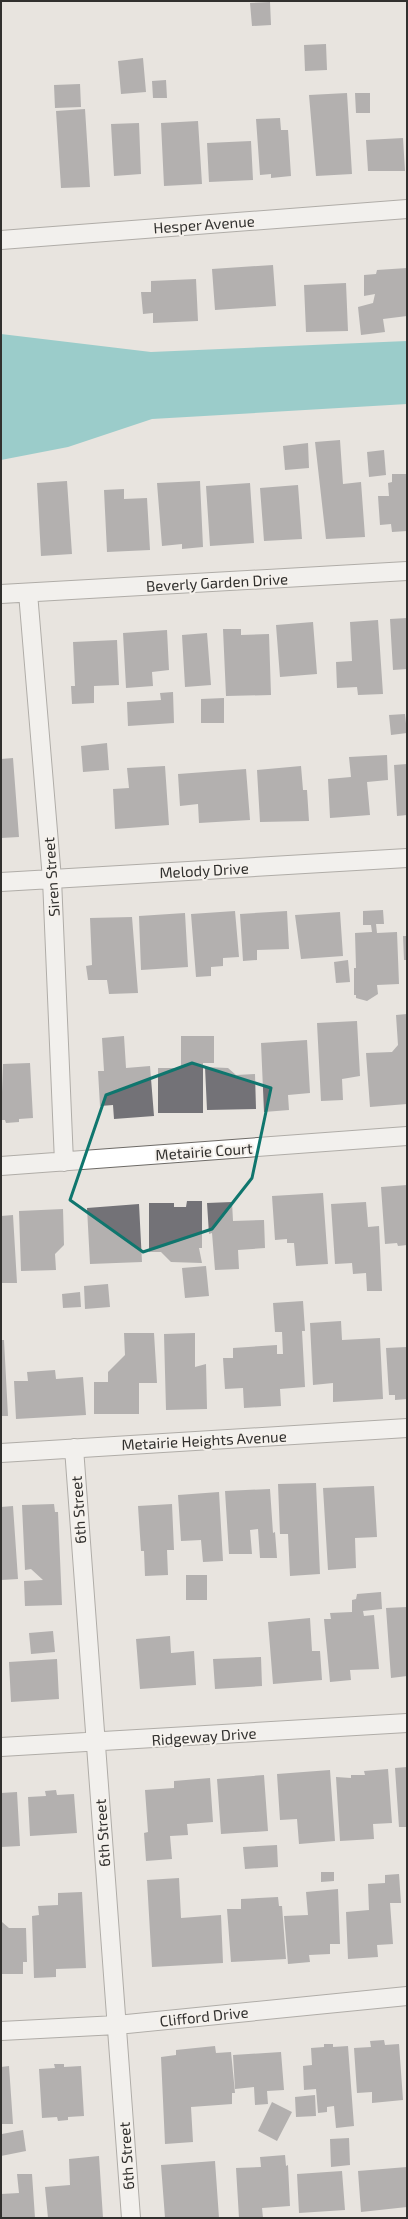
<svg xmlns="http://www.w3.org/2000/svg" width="408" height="2219" viewBox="0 0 408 2219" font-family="'Exo 2',sans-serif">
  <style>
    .water { fill: #3fb0b2 }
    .building { fill: #737277 }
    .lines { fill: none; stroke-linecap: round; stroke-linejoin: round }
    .street-casing { stroke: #6d6a66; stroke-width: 20 }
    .street { stroke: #fff; stroke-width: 18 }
    .marked { fill: none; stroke: #0f766e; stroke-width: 3; stroke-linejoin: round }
    .labels { text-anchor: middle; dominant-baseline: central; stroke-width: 4; stroke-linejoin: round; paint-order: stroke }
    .street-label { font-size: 15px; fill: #31302e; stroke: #f5f1ec }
  </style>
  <rect width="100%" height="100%" fill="#e8e4df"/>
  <path class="water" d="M1,334L151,352L407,341V404L152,419L68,447L1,460Z"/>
  <path class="building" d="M270,2L271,25L252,26L250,3Z
    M326,44L327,70L305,71L304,45Z
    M143,58L146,92L121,94L118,61Z
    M166,80L167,98H153L152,81Z
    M80,84L81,107L55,108L54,85Z
    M347,93L352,174L316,176L309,95Z
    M355,93H370V113H356Z
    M85,109L90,187L61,188L56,111Z
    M280,118L281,130H288L291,176L271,178V174L260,175L256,119Z
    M198,121L202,184L164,186L161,123Z
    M139,123L141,174L114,176L111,124Z
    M403,138L405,171H368L366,140Z
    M251,141L253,180L209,182L207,143Z
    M273,265L276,306L215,310L212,269Z
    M407,268V316L383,319L385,332L361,335L358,307L373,303L375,294L364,296V275L376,274L377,270Z
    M196,279L198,321L153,323V313L143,314L141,292H151V281Z
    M346,283L348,331L306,332L304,285Z
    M340,440L343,484L361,482L365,537L326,539L315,442Z
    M308,443L309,468L285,470L283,446Z
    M384,450L386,475L369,477L367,452Z
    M392,474H407V531L392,532L391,524L380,525L378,496H389L388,483L392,482Z
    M67,481L72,554L41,556L37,483Z
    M200,481L203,547L182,549V544L162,546L157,483Z
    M250,483L254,543L210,546L206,486Z
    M298,485L302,539L264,541L260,488Z
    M124,489V499L147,498L150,550L107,552L104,490Z
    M407,618V669L393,670L390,619Z
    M378,620L383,694L358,695L357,687L337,688L336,662L352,661L350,622Z
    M313,622L317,674L280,677L276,625Z
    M223,629H241V635L269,634L271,695L226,696Z
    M167,630L169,670L152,672L153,686L126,688L123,633Z
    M207,633L211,685L185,687L182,635Z
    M117,640L119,685L94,686V703L72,704L71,686H75L73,642Z
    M173,692L174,723L128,726L127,702L161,700L160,693Z
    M224,698V723H201V699Z
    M405,714L407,733L391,735L389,715Z
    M107,743L109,770L83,772L81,746Z
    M387,755L388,780L367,782L370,815L330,818L328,779L351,777L349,757Z
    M13,758L19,837L1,838V759Z
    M407,764V815L397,816L394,765Z
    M165,766L169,825L115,829L113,789L129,788L127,768Z
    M301,766L303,790H307L309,821L260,822L257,770Z
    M246,769L250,820L199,823L198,804L180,806L178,774Z
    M383,910L384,924H376L377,933L397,932L399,984L377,985L378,994L367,1001L356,998V995H354V968H356L355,933L372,932L371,925H363V911Z
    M235,911L239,957L223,958V966L211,967V976L196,977L191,914Z
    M287,911L289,949L257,950V960L243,961L240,914Z
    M340,912L343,956L301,959L295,915Z
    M185,913L188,967L141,970L139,916Z
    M132,917L138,993L109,994L107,980H88L86,966L92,965L90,918Z
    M403,936H407V960H404Z
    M348,960L350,982L336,983L334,962Z
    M407,1014V1104L370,1107L366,1053L392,1052L398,1045L396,1015Z
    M357,1021L360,1076L342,1079L343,1100L321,1101L317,1023Z
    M124,1036L126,1068L150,1066L154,1116L114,1119L113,1105L100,1106L98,1071H104L102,1038Z
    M181,1036H214V1063H203V1113H158V1068H181Z
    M307,1040L310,1093L288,1095L289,1110L264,1112L261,1043Z
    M30,1063L33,1118L19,1119V1122L6,1123L5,1120H1L3,1064Z
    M205,1067L228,1068L236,1075L255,1074L256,1109L207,1110Z
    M407,1185V1245L398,1246L397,1243L385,1244L381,1187Z
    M323,1193L328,1264L296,1266L294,1243H287V1239L275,1240L272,1196Z
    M187,1201H202V1248H199L202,1263L171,1262L161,1252H149V1203H174V1207H186Z
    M232,1202L233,1221L264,1220L265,1248L238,1250L239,1269L215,1270L212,1233L209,1234L207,1203Z
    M366,1202L368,1227L379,1226L382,1291H367L366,1273L353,1274L352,1263L335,1264L331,1204Z
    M139,1204L142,1262L90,1264L87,1208Z
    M63,1209L64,1245L55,1254L56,1270L21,1271L19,1211Z
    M13,1215L17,1283H1V1216Z
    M206,1266L209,1296L185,1298L182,1268Z
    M108,1284L110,1307L85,1309L84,1286Z
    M80,1292L81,1307L63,1308L62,1294Z
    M303,1301L305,1331H302L305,1387L280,1389L281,1406L244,1408L243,1388L225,1389L223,1358H233V1348L277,1345V1354H283L282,1332H275L273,1303Z
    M341,1321L342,1340L380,1338L383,1399L333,1402V1383L313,1385L310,1323Z
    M124,1333H154L157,1383H139V1414H94V1382H108V1372L125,1355Z
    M195,1333V1367L206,1364L207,1409L166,1410L164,1334Z
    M1,1340H4L8,1416H1Z
    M407,1347V1399L395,1400V1395H389L386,1348Z
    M55,1370L56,1379L83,1377L86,1415L16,1419L14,1381H28L27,1372Z
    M316,1483L320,1574L290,1576L288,1534H280L278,1484Z
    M374,1486L377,1537L355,1538L356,1568L328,1570L323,1488Z
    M270,1489L273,1533L275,1532L277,1558H260L258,1529L250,1530L252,1554H229L225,1491Z
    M219,1492L223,1561L203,1562L201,1540L181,1541L178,1495Z
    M54,1504L55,1512H58L62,1605L25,1606L24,1581L43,1580L31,1569L25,1570L22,1505Z
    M172,1504L174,1550H167L168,1575L145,1576L144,1551H141L138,1506Z
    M13,1506L18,1579L1,1580V1507Z
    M186,1575H207V1600H186Z
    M381,1592L382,1609L363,1611L364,1616L374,1615L379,1669L350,1670L351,1680L330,1682L324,1619H331L330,1613L352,1612V1600L356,1599L357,1594Z
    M407,1607V1676L391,1678L386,1608Z
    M310,1618L312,1651H320L322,1680L273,1684L268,1622Z
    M53,1631L55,1652L31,1654L29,1633Z
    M170,1636L171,1653L194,1651L196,1685L140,1689L136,1639Z
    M261,1657L262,1686L215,1689L213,1659Z
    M57,1659L59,1699L11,1702L9,1662Z
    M407,1767V1827H399L395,1768Z
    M388,1769L392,1823L373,1824L374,1839L340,1841L336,1777L351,1778V1775H365L364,1771Z
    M330,1770L335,1841L299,1844L297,1819L280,1820L277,1774Z
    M264,1775L268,1831L221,1834L217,1779Z
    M210,1778L213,1822L187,1824L188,1835L170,1836L172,1859L146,1861L144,1833L148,1832L145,1790L174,1788V1781Z
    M56,1790L57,1795L74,1794L77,1833L30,1836L28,1797L46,1796L45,1791Z
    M17,1792L20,1846L1,1847V1793Z
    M277,1845L278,1867L245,1869L243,1847Z
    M321,1872H334V1881L321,1882Z
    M399,1874L401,1903H390L393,1944L377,1945L378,1957L348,1959L346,1912L369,1910L368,1884L385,1883V1875Z
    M179,1878L181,1918L221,1915L223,1963L152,1967L147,1880Z
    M338,1889L340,1944H330V1954L309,1955L310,1962L288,1964L284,1916L308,1915L306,1892Z
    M82,1892L86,1968L56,1969V1977L34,1978L32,1916L39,1915L38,1906L58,1905V1893Z
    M278,1897L279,1906H282L286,1959L231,1962L227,1909H241V1899Z
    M2,1922L9,1928H26L27,1962H23V1974H1Z
    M384,2040L385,2045L399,2044L403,2100L372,2103V2092L357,2093L354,2048L371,2047L370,2041Z
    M324,2044H333V2047L348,2046L354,2126L336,2128L334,2106L327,2107V2112L318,2113L316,2089L304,2090L303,2066L312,2065L311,2048L324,2047Z
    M215,2046L216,2053L231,2052L235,2093H232V2104L191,2107L193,2142L165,2144L161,2057L176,2055V2050Z
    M281,2052L284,2090L267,2091L268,2104L255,2105L254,2087L235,2089L233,2055Z
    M54,2064H64V2067L81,2066L84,2116L68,2117V2120L58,2121L57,2117L42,2118L39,2069L55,2068Z
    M9,2066L13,2124H1V2067Z
    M315,2095L316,2116L296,2117L295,2097Z
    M272,2102L292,2112L277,2141L258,2131Z
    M23,2130L26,2151L1,2156L2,2134Z
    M349,2138L350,2165L331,2167L330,2139Z
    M285,2155L286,2166L288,2165L290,2206L262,2208L263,2218H239L236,2168L261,2167L260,2157Z
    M99,2156L103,2218H48L45,2187L70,2185L69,2159Z
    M215,2161L219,2218H165L161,2165Z
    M407,2167V2207L361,2212L358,2171Z
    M342,2171L345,2210L299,2213L297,2174Z
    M17,2174H32L35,2218H1V2194L19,2193Z"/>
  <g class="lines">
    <defs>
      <path id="street" d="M1,240L407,209
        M28,593L52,879L64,1162
        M1,594L407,571
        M1,882L407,858
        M1,1166L407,1136
        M74,1448L131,2218
        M1,1453L407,1428
        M1,1747L407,1723
        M1,2031L117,2025L407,1996"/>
    </defs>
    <use href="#street" class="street-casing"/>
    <use href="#street" class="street"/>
  </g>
  <path d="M0 0H408V2219H0ZM192,1063L271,1088L252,1178L212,1229L143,1252L70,1200L106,1095Z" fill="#e8e4df" fill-opacity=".55" fill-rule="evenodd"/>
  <path class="marked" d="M192,1063L271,1088L252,1178L212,1229L143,1252L70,1200L106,1095Z"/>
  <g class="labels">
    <g class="street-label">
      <text transform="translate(204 224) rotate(-4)">Hesper Avenue</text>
      <text transform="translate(217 582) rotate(-3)">Beverly Garden Drive</text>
      <text transform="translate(204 870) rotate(-3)">Melody Drive</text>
      <text transform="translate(51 877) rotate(-94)">Siren Street</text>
      <text transform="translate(204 1151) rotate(-4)">Metairie Court</text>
      <text transform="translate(204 1440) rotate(-3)">Metairie Heights Avenue</text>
      <text transform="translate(78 1510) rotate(-94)">6th Street</text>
      <text transform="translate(204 1736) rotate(-4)">Ridgeway Drive</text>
      <text transform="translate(102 1833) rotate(-94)">6th Street</text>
      <text transform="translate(204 2016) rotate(-6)">Clifford Drive</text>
      <text transform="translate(126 2156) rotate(-94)">6th Street</text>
    </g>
  </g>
  <rect width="408" height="2219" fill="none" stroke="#31302e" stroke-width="4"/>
</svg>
